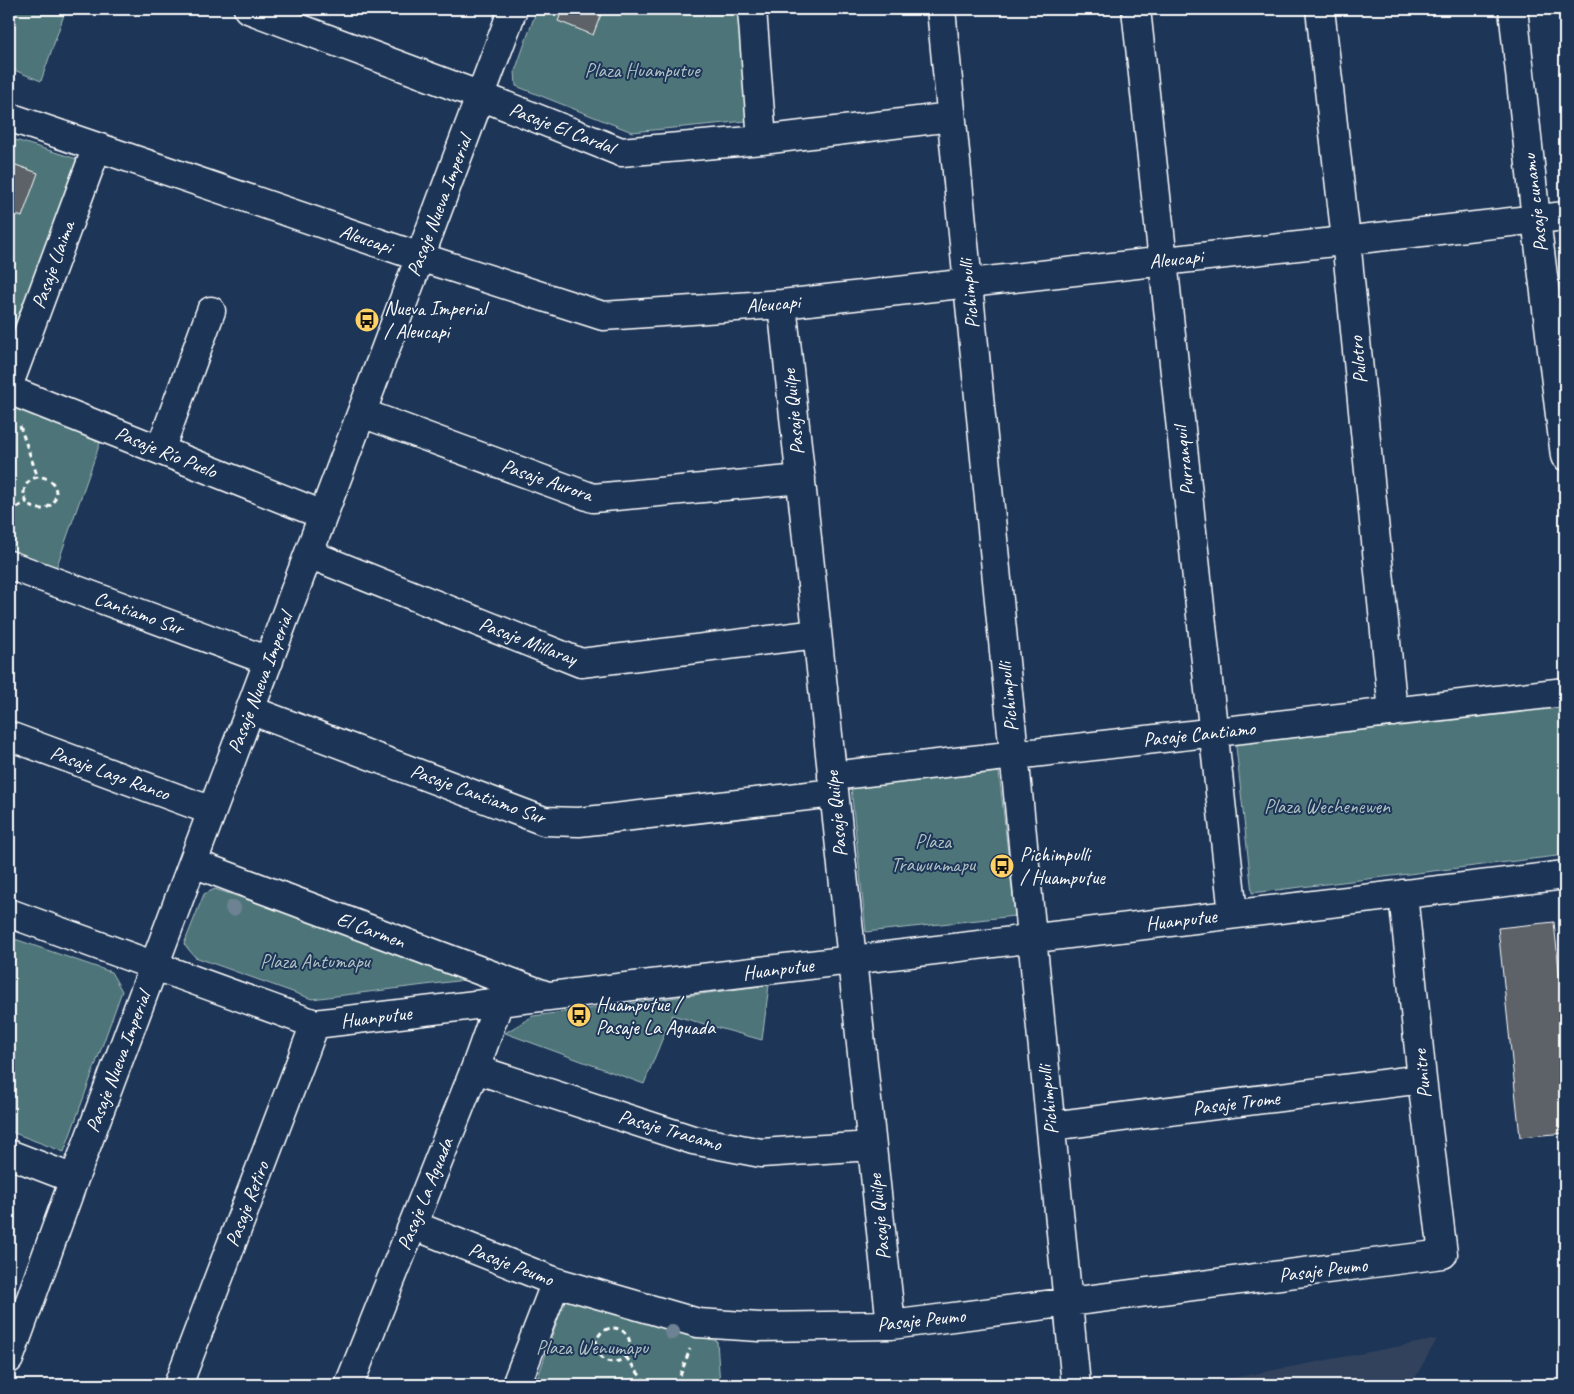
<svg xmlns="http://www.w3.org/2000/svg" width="1574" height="1394" viewBox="0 0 1574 1394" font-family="Caveat,sans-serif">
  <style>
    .built { fill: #30425c }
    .green { fill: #4d7579; stroke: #a6babc }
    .building { fill: #5c6267; stroke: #fff }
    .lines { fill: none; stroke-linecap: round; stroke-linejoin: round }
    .minor-casing { stroke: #fff; stroke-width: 31 }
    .path { stroke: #fff; stroke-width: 3; stroke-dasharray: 5 4; stroke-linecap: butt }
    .minor { stroke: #1d3557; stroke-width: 28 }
    .tree { fill: #6d8292 }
    .labels { text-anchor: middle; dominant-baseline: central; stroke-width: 4; stroke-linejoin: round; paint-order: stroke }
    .park-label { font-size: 20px; fill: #afc1c3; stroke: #1d3557 }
    .street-label { font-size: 20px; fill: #fff; stroke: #1d3557 }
    .poi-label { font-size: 20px; fill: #fff; stroke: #1d3557; text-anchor: start }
  </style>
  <rect width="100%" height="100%" fill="#1d3557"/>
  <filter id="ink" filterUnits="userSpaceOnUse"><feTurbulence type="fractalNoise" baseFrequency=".02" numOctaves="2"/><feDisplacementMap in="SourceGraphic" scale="10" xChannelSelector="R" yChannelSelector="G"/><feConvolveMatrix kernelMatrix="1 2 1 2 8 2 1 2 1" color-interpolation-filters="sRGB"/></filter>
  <g filter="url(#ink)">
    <path class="built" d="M1437,1339L1411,1385H1196Z"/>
    <path class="green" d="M9,9H66L41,81L9,68Z
      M537,9H739L746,121L632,132L516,86L515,71Z
      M9,138L77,159L9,344Z
      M21,407L100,443L54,574L9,556V414L11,409Z
      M1565,701V855L1252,893L1235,738Z
      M999,772L1015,916L866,932L851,788Z
      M215,889L465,972V980L312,999L195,957L184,944L204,894Z
      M9,937L111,972L122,991L64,1152L9,1131Z
      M769,985L762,1040L672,1015L644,1084L505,1033L533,1016Z
      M565,1299L717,1341L720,1385H535Z"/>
    <path class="building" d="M563,9H603L593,35L558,21Z
      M13,164L38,173L22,217L9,212V169L11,170Z
      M1554,922L1565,1027V1133L1520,1137L1498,928Z"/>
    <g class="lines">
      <defs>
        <path id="minor" d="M248,9L481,96L621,152L762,140L951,117
          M752,9L762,140
          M941,9L1076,1385
          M1136,9L1233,914
          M1320,9L1346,240L1393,712
          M1513,9L1536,219L1565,456
          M9,117L420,257L603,316L782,304L1565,216
          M782,304L891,1325
          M9,384L97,147
          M9,390L323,515
          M362,413L593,498L801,479
          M160,450L211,311
          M309,554L581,663L817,634
          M9,565L269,661
          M250,710L544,821L579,822L834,793
          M9,736L212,811
          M832,776L1565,692
          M193,863L545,995
          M9,913L315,1024L1565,875
          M475,1069L693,1140L761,1153L872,1146
          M1051,1126L1422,1079
          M9,1154L74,1179
          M413,1225L556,1282L698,1323L759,1327L891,1325L1443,1254L1422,1079L1403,894
          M9,1359L74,1179L513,9
          M178,1385L315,1024
          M349,1385L475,1069L499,1002
          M516,1385L556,1282"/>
      </defs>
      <use href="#minor" class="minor-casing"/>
      <path class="path" d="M20,426L38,478
        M24 493a16 16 0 1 1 32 0a16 16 0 1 1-32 0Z
        M9,511L27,502
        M596 1345a17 17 0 1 1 34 0a17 17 0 1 1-34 0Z
        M626,1357L647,1385
        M677,1384L690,1349
        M654,1385C665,1381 671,1382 682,1385"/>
      <use href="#minor" class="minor"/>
    </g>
    <g class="tree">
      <circle cx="233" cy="908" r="8"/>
      <circle cx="672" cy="1332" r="8"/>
    </g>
  </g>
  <defs>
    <symbol id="bus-disc" viewBox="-11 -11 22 22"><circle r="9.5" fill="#ffd166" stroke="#1d3557"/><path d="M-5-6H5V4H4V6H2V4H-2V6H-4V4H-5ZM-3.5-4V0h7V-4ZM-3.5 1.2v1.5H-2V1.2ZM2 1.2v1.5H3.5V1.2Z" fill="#111"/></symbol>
  </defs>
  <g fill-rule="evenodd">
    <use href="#bus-disc" x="353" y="306" width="28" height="28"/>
    <use href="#bus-disc" x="988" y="852" width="28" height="28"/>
    <use href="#bus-disc" x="565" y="1001" width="28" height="28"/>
  </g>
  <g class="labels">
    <g class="park-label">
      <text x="642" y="70">Plaza Huamputue</text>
      <text x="1327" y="806">Plaza Wechenewen</text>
      <text x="933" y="841">Plaza<tspan x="933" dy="23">Trawunmapu</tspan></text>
      <text x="315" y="961">Plaza Antumapu</text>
      <text x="592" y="1347">Plaza Wenumapu</text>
    </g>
    <g class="street-label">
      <text transform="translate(562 128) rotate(21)">Pasaje El Cardal</text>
      <text transform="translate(1535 203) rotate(-97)">Pasaje cunamu</text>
      <text transform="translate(439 206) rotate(-69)">Pasaje Nueva Imperial</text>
      <text transform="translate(366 239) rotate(19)">Aleucapi</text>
      <text transform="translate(1176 259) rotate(-6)">Aleucapi</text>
      <text transform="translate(53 265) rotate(-70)">Pasaje Llaima</text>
      <text transform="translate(969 294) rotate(-96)">Pichimpulli</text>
      <text transform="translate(773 304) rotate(-5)">Aleucapi</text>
      <text transform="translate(1358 360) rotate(-96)">Pulotro</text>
      <text transform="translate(793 412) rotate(-96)">Pasaje Quilpe</text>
      <text transform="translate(166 452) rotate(22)">Pasaje Río Puelo</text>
      <text transform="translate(1184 461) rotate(-96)">Purranquil</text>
      <text transform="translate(547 480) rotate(19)">Pasaje Aurora</text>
      <text transform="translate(139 613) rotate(20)">Cantiamo Sur</text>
      <text transform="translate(528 641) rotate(21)">Pasaje Millaray</text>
      <text transform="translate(260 683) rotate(-69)">Pasaje Nueva Imperial</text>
      <text transform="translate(1008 697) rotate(-96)">Pichimpulli</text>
      <text transform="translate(1199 734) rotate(-6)">Pasaje Cantiamo</text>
      <text transform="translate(110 773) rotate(20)">Pasaje Lago Ranco</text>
      <text transform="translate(478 794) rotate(20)">Pasaje Cantiamo Sur</text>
      <text transform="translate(836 814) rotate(-96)">Pasaje Quilpe</text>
      <text transform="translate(1181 920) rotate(-7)">Huanputue</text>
      <text transform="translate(371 930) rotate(20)">El Carmen</text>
      <text transform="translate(778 969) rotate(-7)">Huanputue</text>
      <text transform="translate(376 1017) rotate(-7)">Huanputue</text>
      <text transform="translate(118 1062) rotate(-69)">Pasaje Nueva Imperial</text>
      <text transform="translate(1422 1074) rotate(-96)">Punitre</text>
      <text transform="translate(1048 1100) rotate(-96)">Pichimpulli</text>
      <text transform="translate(1236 1103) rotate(-7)">Pasaje Trome</text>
      <text transform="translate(670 1130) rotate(16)">Pasaje Tracamo</text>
      <text transform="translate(425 1194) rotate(-68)">Pasaje La Aguada</text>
      <text transform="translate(247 1204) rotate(-69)">Pasaje Retiro</text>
      <text transform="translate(879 1217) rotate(-96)">Pasaje Quilpe</text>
      <text transform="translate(511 1264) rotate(21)">Pasaje Peumo</text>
      <text transform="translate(1323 1270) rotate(-7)">Pasaje Peumo</text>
      <text transform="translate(921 1320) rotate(-6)">Pasaje Peumo</text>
    </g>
    <g class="poi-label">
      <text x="384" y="308">Nueva Imperial<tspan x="384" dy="23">/ Aleucapi</tspan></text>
      <text x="1020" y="854">Pichimpulli<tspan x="1020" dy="23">/ Huamputue</tspan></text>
      <text x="596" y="1004">Huamputue /<tspan x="596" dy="23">Pasaje La Aguada</tspan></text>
    </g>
  </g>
  <rect width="1574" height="1394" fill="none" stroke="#1d3557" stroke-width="30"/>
  <rect x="15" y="15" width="1544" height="1364" fill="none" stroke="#fff" stroke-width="2" filter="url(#ink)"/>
</svg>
